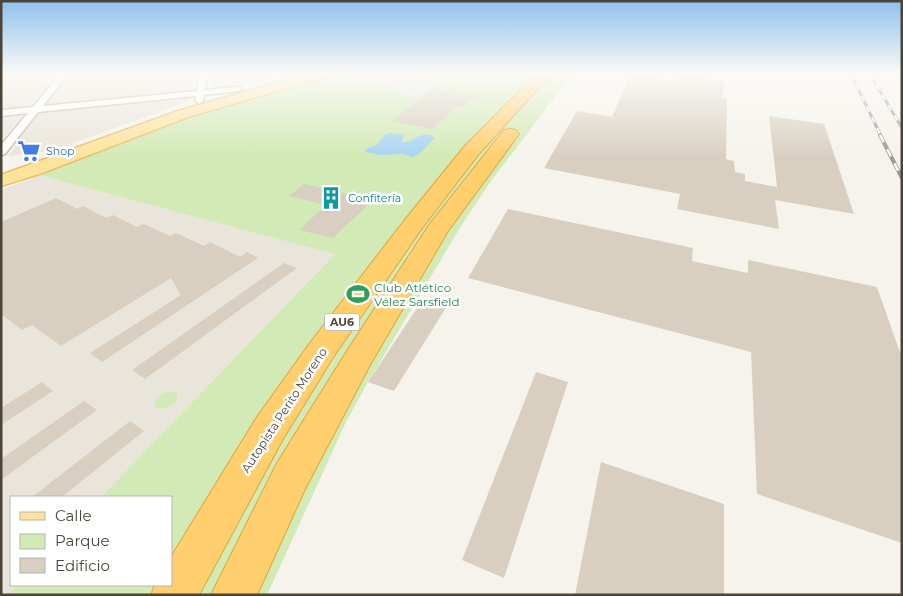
<svg xmlns="http://www.w3.org/2000/svg" width="903" height="596" viewBox="0 0 903 596" font-family="Montserrat,sans-serif">
  <style>
    .residential { fill: #eae5da }
    .green { fill: #d2eab5 }
    .parking { fill: #e5e3e0 }
    .water { fill: #a9d4f2 }
    .building { fill: #d8cfc1 }
    .lines { fill: none; stroke-linecap: round; stroke-linejoin: round }
    .street-casing { stroke: #c2bbae; stroke-width: 3 }
    .primary-casing { stroke: #e6c16a; stroke-width: 3 }
    .highway-casing { stroke: #e0a43c; stroke-width: 2 }
    .street { fill: #fff; fill-rule: evenodd }
    .primary { fill: #ffe39c; fill-rule: evenodd }
    .highway { fill: #ffcf6e; fill-rule: evenodd }
    .rail-far1-casing { stroke: #9a9a9a; stroke-width: 3 }
    .rail-casing { stroke: #9a9a9a; stroke-width: 4 }
    .rail-far1 { stroke: #fff; stroke-width: 2; stroke-dasharray: 6; stroke-linecap: butt }
    .rail { stroke: #fff; stroke-width: 2.5; stroke-dasharray: 8; stroke-linecap: butt }
    .labels { text-anchor: middle; dominant-baseline: central; stroke-width: 5; stroke-linejoin: round; paint-order: stroke }
    .far-shop-label { font-size: 11px; fill: #366cbe; stroke: #fff; text-anchor: start }
    .far-culture-label { font-size: 11px; fill: #0d838f; stroke: #fff; text-anchor: start }
    .shield { fill: #fff; stroke: #817c74; stroke-width: 1 }
    .shield-label { font-size: 11px; font-weight: bold; fill: #4b4439 }
    .leisure-label { font-size: 12px; fill: #27864d; stroke: #fff; text-anchor: start }
    .street-label { font-size: 12px; fill: #4b4439; stroke: #fff }
  </style>
  <rect width="100%" height="100%" fill="#f6f3ec"/>
  <path class="residential" d="M27,74H59L31,105L1,111V76Z
    M68,74H198L192,89L186,91L54,106L46,105L45,103Z
    M212,74H287L237,87L217,88L212,87Z
    M189,99V101L51,151L9,156L35,115L43,111Z
    M20,113L23,116L1,140V114Z
    M39,175L336,253L101,497H11V585H16L7,595H1V190Z"/>
  <path class="green" d="M332,74H576L571,76L491,181L461,226L368,382L346,422L267,595H7L16,585H171V497H101L335,254L39,175L140,133L226,103Z
    M168,391L177,393V402L165,409L155,407C153,398 161,394 168,391Z"/>
  <path class="parking" d="M356,74H395L439,81L418,98L400,94L405,90L352,81L360,76Z"/>
  <path class="water" d="M389,133L402,134L404,136L402,142C411,145 422,127 435,138C428,144 422,153 413,157L403,154L381,155L365,152L366,149L378,144L383,136Z"/>
  <path class="building" d="M631,75L674,81L675,75L724,81L723,98H727L726,159L734,161L735,172L745,174V181L777,187L769,116L824,124L854,214L775,200L779,229L677,209L680,194L544,168L577,111L612,117Z
    M431,90L474,96L463,107L457,106L433,129L392,121Z
    M304,184L373,200L333,238L299,230L326,205L289,196Z
    M56,198L77,209L83,206L106,218L113,215L137,227L144,224L170,236L176,233L204,246L210,242L240,257L247,252L258,258L102,362L90,353L181,295L171,278L61,346L32,325L22,330L1,314V222Z
    M508,209L693,248L692,261L748,273V260L877,287L902,358V543L757,494L751,352L468,278Z
    M284,263L297,268L145,379L132,370Z
    M423,299L447,306L394,391L368,382Z
    M536,372L568,382L504,578L462,560Z
    M42,382L53,391L1,425V408Z
    M84,401L97,410L1,480V459Z
    M130,421L144,431L62,497H32Z
    M601,462L724,504V595H575Z"/>
  <g class="lines">
    <defs>
      <path id="street" d="M1,74H17L1,77Z
        M60,74H68L43,106L197,91L200,74H208L205,90L238,87L242,89L238,91L204,95L203,101L199,104L195,101L196,96L38,112L5,154L1,155V145L28,113L1,116V110L33,107Z"/>
      <path id="primary" d="M306,74H327L325,77L188,117L42,173L1,186V175L178,111Z"/>
      <path id="highway" d="M536,74H551L478,155L420,231L332,359L283,439L199,595H151L155,585H171V557L257,417L310,343L404,221L464,147Z
        M510,129L516,130L519,134L448,231L370,365L305,489L257,595H211L277,463L347,351L429,225L504,130Z"/>
    </defs>
    <use href="#street" class="street-casing"/>
    <use href="#primary" class="primary-casing"/>
    <use href="#highway" class="highway-casing"/>
    <use href="#street" class="street"/>
    <use href="#primary" class="primary"/>
    <use href="#highway" class="highway"/>
    <defs>
      <path id="rail-far1" d="M851,74L881,136
        M870,74L902,128"/>
      <path id="rail" d="M880,135L902,178"/>
    </defs>
    <use href="#rail-far1" class="rail-far1-casing"/>
    <use href="#rail" class="rail-casing"/>
    <use href="#rail-far1" class="rail-far1"/>
    <use href="#rail" class="rail"/>
  </g>
  <linearGradient id="sky" x2="0" y2="1"><stop stop-color="#8fc1ec"/><stop offset="0.47" stop-color="#fbfaf6"/><stop offset="1" stop-color="#fbfaf6" stop-opacity="0"/></linearGradient>
  <rect width="903" height="157" fill="url(#sky)"/>
  <defs>
    <symbol id="supermarket-bare" viewBox="-9 -9 18 18"><path d="M-6-5.5h2.5l.6 2H6L4.5 2H-2.5L-4.4-4H-6ZM-1.5 3.2a1.3 1.3 0 1 0 .1 0ZM3 3.2a1.3 1.3 0 1 0 .1 0Z" fill="#3f7fe0" stroke="#fff" stroke-width="2.5" paint-order="stroke"/></symbol>
    <symbol id="building-bare" viewBox="-9 -9 18 18"><path d="M-4-6H4V6H1V3H-1V6H-4ZM-2.5-4.3h1.7v1.8h-1.7ZM.8-4.3h1.7v1.8H.8ZM-2.5-1h1.7V.8h-1.7ZM.8-1h1.7V.8H.8Z" fill="#0f9aa8" stroke="#fff" stroke-width="2.5" paint-order="stroke"/></symbol>
    <symbol id="stadium-bare" viewBox="-9 -9 18 18"><path d="M0-5a6.5 5 0 1 0 0 10a6.5 5 0 1 0 0-10ZM-3.5-1.8h7v3.6h-7Z" fill="#2e9e5b" stroke="#fff" stroke-width="2.5" paint-order="stroke"/></symbol>
  </defs>
  <g fill-rule="evenodd">
    <use href="#supermarket-bare" x="13" y="135" width="32" height="32"/>
    <use href="#building-bare" x="315" y="182" width="32" height="32"/>
    <use href="#stadium-bare" x="342" y="278" width="32" height="32"/>
  </g>
  <g class="labels">
    <g class="far-shop-label">
      <text x="46" y="151">Shop</text>
    </g>
    <g class="far-culture-label">
      <text x="348" y="198">Confitería</text>
    </g>
    <rect class="shield" x="324.5" y="313.5" width="35" height="17" rx="4"/>
    <g class="shield-label">
      <text x="342" y="322">AU6</text>
    </g>
    <g class="leisure-label">
      <text x="374" y="287">Club Atlético<tspan x="374" dy="14">Vélez Sarsfield</tspan></text>
    </g>
    <g class="street-label">
      <text transform="translate(284 410) rotate(-57)">Autopista Perito Moreno</text>
    </g>
  </g>
  <rect width="903" height="596" fill="none" stroke="#4b4439" stroke-width="5"/>
  <rect x="10" y="496" width="162" height="90" fill="#ffffff" stroke="#b7b4b0"/>
  <rect x="20" y="512" width="25" height="8" fill="#ffe39c" stroke="#b7b4b0"/>
  <text x="55" y="521" font-size="15" fill="#4b4439">Calle</text>
  <rect x="20" y="534" width="25" height="15" fill="#d2eab5" stroke="#b7b4b0"/>
  <text x="55" y="546" font-size="15" fill="#4b4439">Parque</text>
  <rect x="20" y="558" width="25" height="15" fill="#d8cfc1" stroke="#b7b4b0"/>
  <text x="55" y="571" font-size="15" fill="#4b4439">Edificio</text>
</svg>
